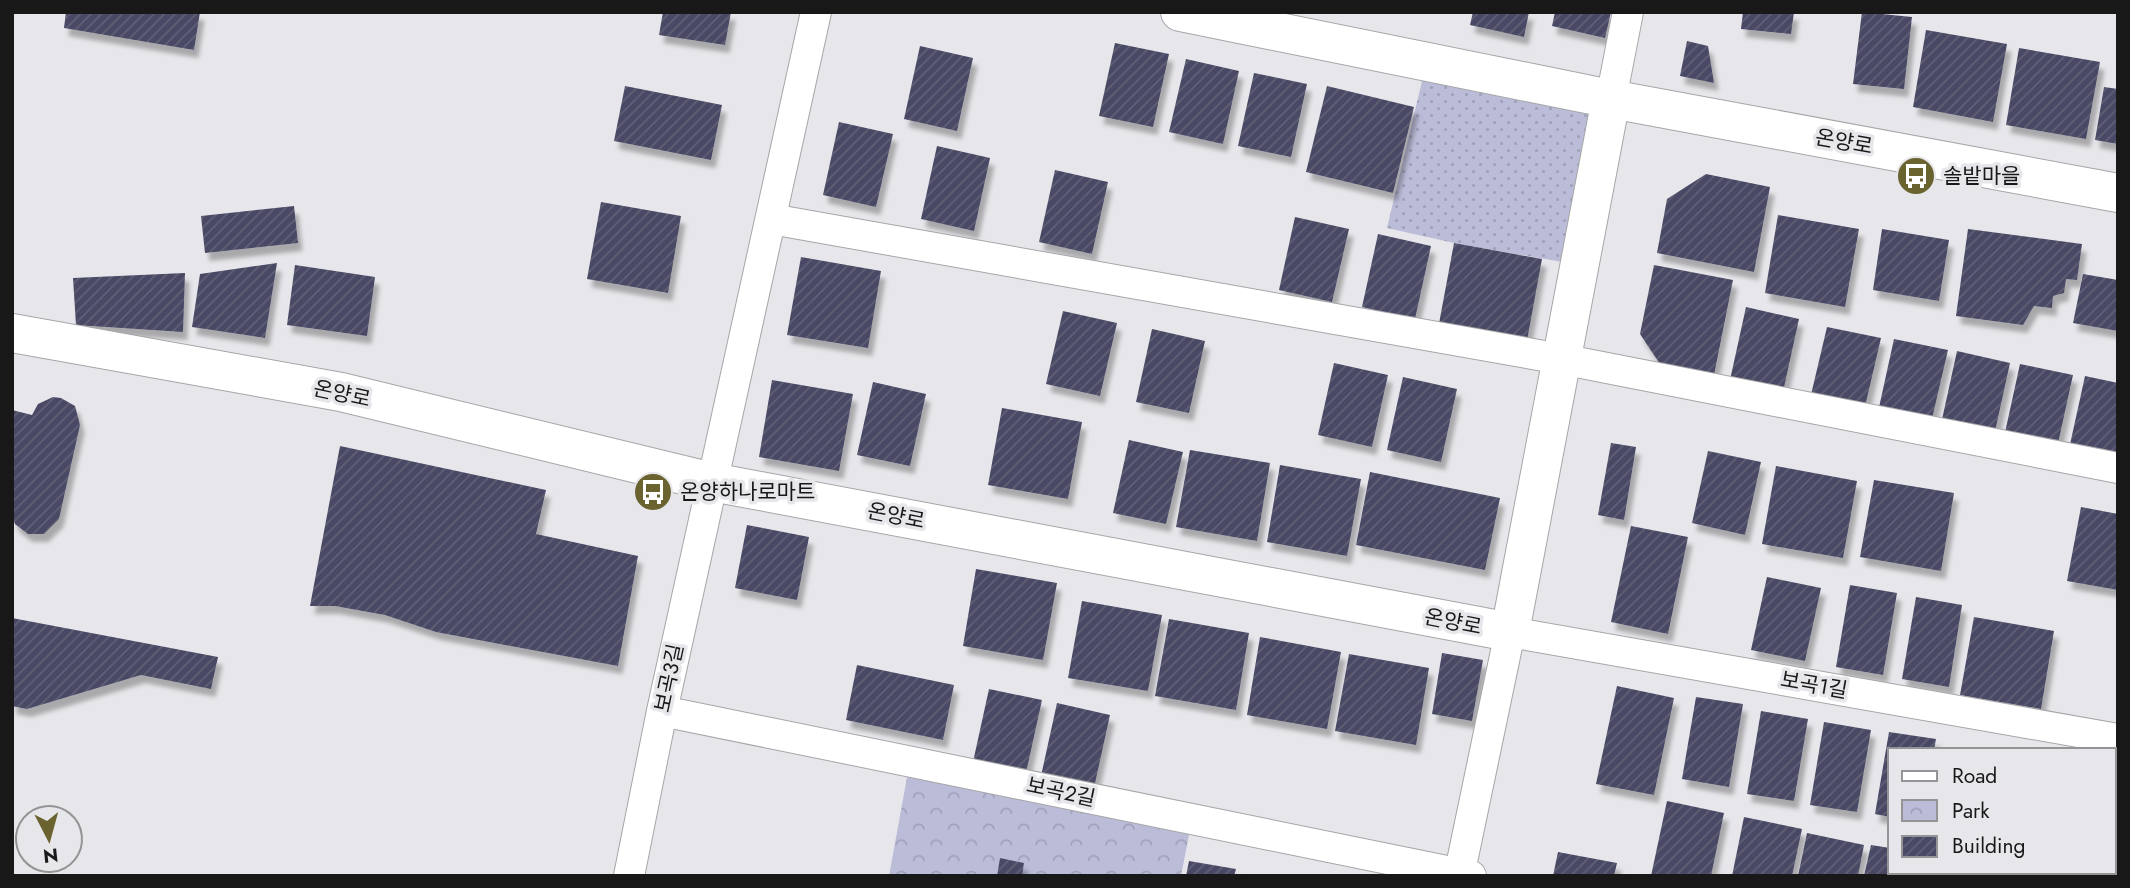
<svg xmlns="http://www.w3.org/2000/svg" width="2130" height="888" viewBox="0 0 2130 888" font-family="Jost,'Noto Sans KR',sans-serif">
  <style>
    .grass { fill: url(#grass-dots) }
    .park { fill: url(#park-crowns) }
    .building { fill: url(#building-hatch); filter: url(#shadow) }
    .lines { fill: none; stroke-linecap: round; stroke-linejoin: round }
    .minor-casing { stroke: #a6a6a9; stroke-width: 32 }
    .secondary-casing { stroke: #a6a6a9; stroke-width: 40 }
    .minor { stroke: #fff; stroke-width: 30 }
    .secondary { stroke: #fff; stroke-width: 38 }
    .labels { text-anchor: middle; dominant-baseline: central; stroke-width: 7; stroke-linejoin: round; paint-order: stroke }
    .street-label { font-size: 21px; fill: #181819; stroke: #e7e7eb }
    .poi-label { font-size: 21px; fill: #181819; stroke: #e7e7eb; text-anchor: start }
  </style>
  <defs>
    <pattern id="grass-dots" width="8" height="8" patternUnits="userSpaceOnUse" patternTransform="scale(1.75)"><rect width="8" height="8" fill="#bbbcd8"/><path d="M2 2h.1M6 6h.1" fill="none" stroke="#a0a1b9" stroke-width="1.8" stroke-linecap="round"/></pattern>
    <pattern id="park-crowns" width="20" height="18" patternUnits="userSpaceOnUse" patternTransform="scale(1.75)"><rect width="20" height="18" fill="#bbbcd8"/><path d="M2 6a3 3 0 1 1 6 0M12 15a3 3 0 1 1 6 0" fill="none" stroke="#a0a1b9"/></pattern>
    <pattern id="building-hatch" width="6" height="6" patternUnits="userSpaceOnUse" patternTransform="scale(1.75)"><rect width="6" height="6" fill="#494965"/><path d="M-1 1l2-2M0 6l6-6M5 7l2-2" fill="none" stroke="#606076"/></pattern>
    <filter id="shadow"><feDropShadow dx="4.5" dy="8" stdDeviation="2" flood-color="#0004"/></filter>
  </defs>
  <rect width="100%" height="100%" fill="#e7e7eb"/>
  <path class="grass" d="M1427,60L1611,99L1579,265L1454,243L1387,228Z"/>
  <path class="park" d="M910,761L1192,819L1181,876H889Z"/>
  <path class="building" d="M66,12H200L194,50L64,28Z
    M663,12H731L725,45L659,35Z
    M1473,12H1529L1524,37L1470,25Z
    M1555,12H1611L1605,38L1552,26Z
    M1743,12H1794L1791,34L1741,29Z
    M1862,12L1912,17L1904,89L1853,84Z
    M1926,30L2007,44L1993,122L1913,107Z
    M1687,41L1708,46L1714,83L1680,76Z
    M1115,43L1169,54L1153,127L1099,116Z
    M920,46L973,58L957,131L904,119Z
    M2019,48L2100,62L2086,139L2006,125Z
    M1186,59L1239,71L1223,144L1169,132Z
    M1254,73L1307,84L1291,157L1238,146Z
    M625,86L722,105L711,160L614,141Z
    M1327,86L1414,107L1393,193L1306,172Z
    M2104,87L2118,89V144L2095,140Z
    M839,122L893,134L876,207L823,195Z
    M937,146L990,158L974,231L921,219Z
    M1055,170L1108,182L1092,254L1039,242Z
    M1706,174L1770,187L1754,272L1657,253L1667,199Z
    M601,202L681,216L668,293L587,279Z
    M294,206L298,243L205,253L201,216Z
    M1778,215L1859,229L1845,307L1765,293Z
    M1295,217L1349,229L1332,302L1279,290Z
    M1882,229L1949,240L1939,301L1873,290Z
    M1968,229L2082,244L2077,280L2066,279L2064,293L2053,296L2052,308L2034,306L2023,325L1956,316Z
    M1378,234L1431,246L1415,319L1362,307Z
    M1454,243L1542,259L1526,346L1438,329Z
    M801,257L881,271L868,348L787,335Z
    M277,263L265,338L192,327L200,274Z
    M295,265L375,277L367,336L287,325Z
    M1654,265L1733,280L1714,375L1660,364L1640,334Z
    M185,273L183,332L76,325L73,278Z
    M2083,274L2118,280V331L2073,323Z
    M1746,307L1799,319L1783,392L1730,380Z
    M1063,311L1117,323L1100,396L1046,384Z
    M1827,327L1881,338L1864,411L1810,399Z
    M1152,329L1205,341L1189,413L1136,402Z
    M1894,339L1948,350L1931,423L1878,412Z
    M1957,351L2010,363L1994,436L1941,424Z
    M1334,363L1388,375L1372,447L1318,435Z
    M2020,364L2073,375L2057,448L2004,437Z
    M2085,376L2118,383V459L2069,449Z
    M1403,377L1457,389L1441,462L1387,450Z
    M772,380L853,394L839,471L759,457Z
    M873,382L926,394L910,466L857,455Z
    M53,397L61,398L75,406L80,425L59,519L44,534H28L15,524L12,516V410L32,415L38,404Z
    M1002,408L1082,422L1068,499L988,485Z
    M1129,440L1183,452L1166,524L1113,513Z
    M1611,443L1636,447L1624,520L1598,515Z
    M340,446L546,490L536,534L638,556L618,666L436,632L385,615L335,606H310Z
    M1190,450L1270,463L1257,541L1176,527Z
    M1708,451L1761,462L1745,535L1692,523Z
    M1280,465L1361,479L1347,556L1267,542Z
    M1776,466L1857,481L1843,558L1762,544Z
    M1370,472L1500,498L1485,570L1356,545Z
    M1874,480L1954,493L1941,571L1860,557Z
    M2081,507L2118,514V590L2067,581Z
    M747,525L809,537L797,600L735,588Z
    M1631,526L1688,537L1668,634L1611,622Z
    M976,569L1057,583L1043,660L963,646Z
    M1767,577L1821,588L1805,661L1751,650Z
    M1850,585L1897,593L1883,675L1836,667Z
    M1916,597L1962,605L1949,687L1902,679Z
    M1082,601L1162,615L1148,691L1068,678Z
    M1974,617L2054,631L2041,709L1960,695Z
    M12,618L218,657L211,689L141,675L27,709L12,706Z
    M1169,619L1249,633L1236,710L1155,696Z
    M1260,637L1341,652L1327,729L1247,715Z
    M1442,653L1483,660L1472,721L1432,714Z
    M1349,654L1429,668L1416,745L1335,731Z
    M857,665L954,685L943,740L846,720Z
    M1617,686L1674,698L1654,795L1596,784Z
    M989,689L1042,700L1026,773L973,762Z
    M1696,697L1743,704L1729,787L1682,779Z
    M1057,703L1110,715L1094,788L1041,776Z
    M1761,711L1808,719L1794,801L1747,794Z
    M1824,722L1871,730L1857,812L1810,805Z
    M1889,732L1936,739L1934,750H1890V817L1875,814Z
    M2114,776L2118,777V862L2114,861Z
    M1667,801L1724,813L1711,876H1651Z
    M1744,817L1802,829L1792,876H1732Z
    M1807,833L1864,845L1858,876H1798Z
    M1871,845L1890,848V872H1925L1924,876H1864Z
    M1558,852L1617,863L1614,876H1553Z
    M1000,858L1024,863L1022,876H997Z
    M1189,861L1236,869L1234,876H1186Z"/>
  <g class="lines">
    <defs>
      <path id="minor" d="M1611,99L1628,12
        M771,219L1561,359L2118,468
        M662,711L1471,876
        M629,876L662,711L816,12
        M1459,876L1510,632L2118,739"/>
      <path id="secondary" d="M1180,12L1611,99L2118,193
        M12,333L341,392L712,482L1510,632L1611,99"/>
    </defs>
    <use href="#minor" class="minor-casing"/>
    <use href="#secondary" class="secondary-casing"/>
    <use href="#minor" class="minor"/>
    <use href="#secondary" class="secondary"/>
  </g>
  <defs>
    <symbol id="bus-disc" viewBox="-11 -11 22 22"><circle r="9.5" fill="#6a632f" stroke="#e7e7eb"/><path d="M-5-6H5V4H4V6H2V4H-2V6H-4V4H-5ZM-3.5-4V0h7V-4ZM-3.5 1.2v1.5H-2V1.2ZM2 1.2v1.5H3.5V1.2Z" fill="#fff"/></symbol>
  </defs>
  <g fill-rule="evenodd">
    <use href="#bus-disc" x="1894" y="154" width="44" height="44"/>
    <use href="#bus-disc" x="631" y="470" width="44" height="44"/>
  </g>
  <g class="labels">
    <g class="street-label">
      <text transform="translate(1844 142) rotate(10)">온양로</text>
      <text transform="translate(342 394) rotate(12)">온양로</text>
      <text transform="translate(896 516) rotate(11)">온양로</text>
      <text transform="translate(1453 622) rotate(11)">온양로</text>
      <text transform="translate(669 678) rotate(-78)">보곡3길</text>
      <text transform="translate(1814 685) rotate(10)">보곡1길</text>
      <text transform="translate(1061 792) rotate(12)">보곡2길</text>
    </g>
    <g class="poi-label">
      <text x="1943" y="176">솔밭마을</text>
      <text x="680" y="492">온양하나로마트</text>
    </g>
  </g>
  <rect width="2130" height="888" fill="none" stroke="#181819" stroke-width="28"/>
  <rect x="1888" y="748" width="228" height="126" fill="#e7e7eb" stroke="#949497" stroke-width="2"/>
  <rect x="1902" y="771" width="35" height="10" fill="#ffffff" stroke="#949497" stroke-width="2"/>
  <text x="1952" y="783" font-size="21" fill="#181819">Road</text>
  <rect x="1902" y="800" width="35" height="21" fill="url(#park-crowns)" stroke="#949497" stroke-width="2"/>
  <text x="1952" y="818" font-size="21" fill="#181819">Park</text>
  <rect x="1902" y="836" width="35" height="21" fill="url(#building-hatch)" stroke="#949497" stroke-width="2"/>
  <text x="1952" y="853" font-size="21" fill="#181819">Building</text>
  <g transform="translate(49 839) rotate(174)"><circle r="33" fill="#e7e7eb" stroke="#949497" stroke-width="2"/>
  <path d="M0-5L12 26L0 18L-12 26Z" fill="#6a632f"/>
  <text y="-10" font-size="19" font-weight="bold" text-anchor="middle" fill="#181819">N</text>
  </g>
</svg>
